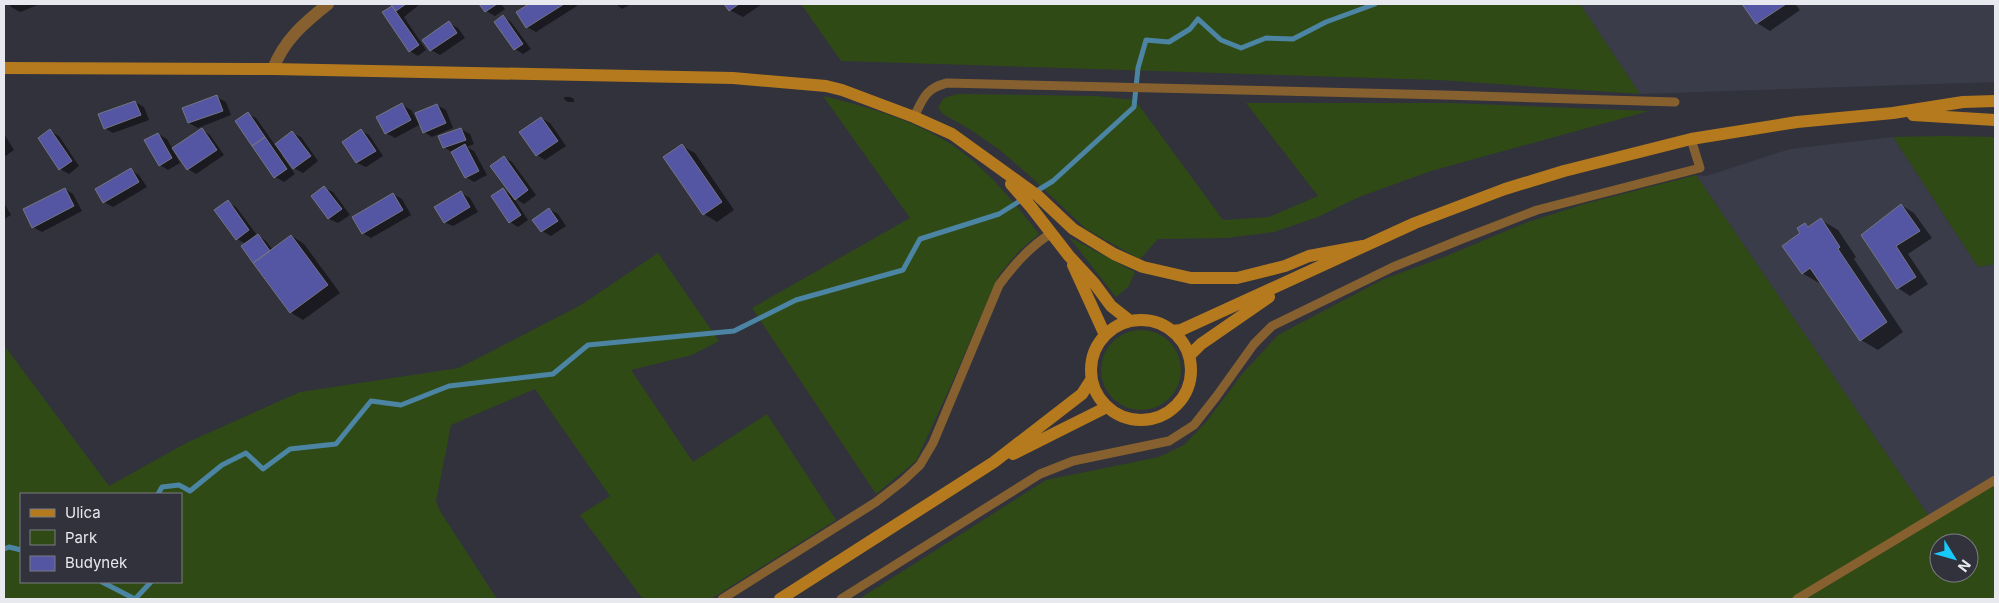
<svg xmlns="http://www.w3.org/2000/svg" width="1999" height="603" viewBox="0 0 1999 603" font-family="Inter,sans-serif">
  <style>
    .built { fill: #3a3c4a }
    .green { fill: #304a15; fill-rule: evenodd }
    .shadow { fill: #0007 }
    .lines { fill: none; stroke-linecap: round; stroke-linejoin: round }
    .stream { stroke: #4c84a3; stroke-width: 5 }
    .building { fill: #5455a3; stroke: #757681 }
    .lane { stroke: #86612f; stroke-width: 9 }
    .street { stroke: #86612f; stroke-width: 12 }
    .secondary { stroke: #b57a1d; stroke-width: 12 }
  </style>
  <rect width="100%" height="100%" fill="#31323c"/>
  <path class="built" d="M1580,4H1995V82L1640,94Z
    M1893,137L1978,267L1995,264V480L1931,519L1696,175L1706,176L1790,149Z"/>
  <path class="green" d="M801,4H1580L1640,94L1439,80L841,61Z
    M957,94L1097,96L1135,100L1223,220L1269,217L1318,196L1246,103H1451L1649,111L1431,171L1359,197L1318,217L1274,232L1227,238L1158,239L1140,259L1086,229L1030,176L1001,151L971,130L943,114L938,107L944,98Z
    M823,96C864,106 907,118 944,140C982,162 1012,200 1039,234L1019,251L999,275L947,394L916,461L876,494L752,308L910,218Z
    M1944,136L1995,137V264L1978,267L1893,137Z
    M1696,175L1931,519L1995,480V599H859L1046,480L1159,457L1184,445L1207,421L1243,373L1278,335L1384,279L1444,257L1525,223L1584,204ZM1939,543H1969V573H1939Z
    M1069,237L1135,272L1129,286L1116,297Z
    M658,253L719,341L692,355L631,370L693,462L767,414L836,520L711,599H643L580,515L610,496L535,389L451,425L436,501L440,511L497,599H4V345L109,486L188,442L300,392L459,368L581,305ZM21,494H181V582H21Z
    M1101 370a40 40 0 1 1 80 0a40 40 0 1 1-80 0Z"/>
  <path class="shadow" d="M10,4H40L20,12L11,7Z
    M392,4H420L404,17L426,50L418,56L410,51L384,12L393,6Z
    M481,4H501L505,9L495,16L486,11Z
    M532,4H576L577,6L536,32L527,27L518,12Z
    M616,4H631L622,9Z
    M726,4H762L743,17L730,10Z
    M1743,4H1795L1800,10L1770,31L1757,23Z
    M503,17L511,22L531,49L523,54L515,49Z
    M449,23L458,28L465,38L440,55L431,50L424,40Z
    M217,97L226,102L231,115L198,128L189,123L184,109Z
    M564,97H570L574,99V102H568L564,99Z
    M135,102L144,107L149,120L113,133L105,128Z
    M402,105L411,110L419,124L437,105L446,110L453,128L432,137L424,132L421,124L395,138L386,133Z
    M248,114L256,118L275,145L292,133L301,137L318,161L303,173L294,168L284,154L282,156L295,174L284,182L275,177Z
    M541,118L550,123L566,146L545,160L537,155Z
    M461,129L470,134L474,144L467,147L474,151L487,175L474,182L466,177L453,153L444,147Z
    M202,130L210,135L224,155L196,174L188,169Z
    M50,131L59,136L79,166L69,174L60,169Z
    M361,131L369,135L383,156L366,167L357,163L343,142Z
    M4,134L14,150L4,157Z
    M158,134L167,139L180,163L168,170L160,165Z
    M682,146L695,153L734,210L717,222L704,214Z
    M504,157L512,162L536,195L524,204L513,197L528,220L518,227L510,222L503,190L514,196Z
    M131,170L139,175L147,187L113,207L104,202L97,190Z
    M324,188L333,192L350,215L338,223L329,219L312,196Z
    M65,189L73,194L82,211L42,232L33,227Z
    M461,193L470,198L478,212L453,226L444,222Z
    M393,194L402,199L411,215L371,238L363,233Z
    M228,202L236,207L257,235L266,241L273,250L292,236L304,244L340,293L303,320L290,312L246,244L237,239L216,210Z
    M4,203L11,215L4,219Z
    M1901,205L1914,213L1932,238L1908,254L1928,284L1910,296L1898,288L1863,235Z
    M549,209L558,214L566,226L551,236L542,231L534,220Z
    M1821,220L1838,230L1856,257L1854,259L1903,332L1878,350L1861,340L1821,282L1819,283L1802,273V234L1805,224L1810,227Z"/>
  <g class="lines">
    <path class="stream" d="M1035,192L1053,181L1134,107L1138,68L1146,40L1169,42L1190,29L1198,19L1221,40L1241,48L1266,38L1293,39L1326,22L1375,4
      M158,494L162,487L179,485L190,491L222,465L246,453L263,469L290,449L336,444L371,401L401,405L449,386L553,374L588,345L734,331L796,300L903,270L920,239L999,214L1023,199
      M4,549L9,547L21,550
      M102,582L135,599L151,582"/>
  </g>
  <path class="building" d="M390,4H406L396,11Z
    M479,4H497L485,12Z
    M529,4H564L526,28L516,12Z
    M724,4H739L729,11Z
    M1742,4H1786L1756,24Z
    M392,6L419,45L409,52L382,12Z
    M503,15L523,44L514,50L494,22Z
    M449,21L457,33L430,51L422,40Z
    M217,95L223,111L188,123L182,108Z
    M135,101L141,115L104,129L98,114Z
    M402,103L411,120L385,134L376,117Z
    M437,104L446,123L423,133L415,113Z
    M248,112L265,137L252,146L235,121Z
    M541,117L558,141L536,156L519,132Z
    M202,128L217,150L187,170L172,148Z
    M461,128L466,140L443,148L438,136Z
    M50,129L72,161L59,170L38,138Z
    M361,129L376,151L356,163L342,142Z
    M292,131L311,156L293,169L275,144Z
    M158,133L172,158L159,166L144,140Z
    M265,137L287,169L274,178L252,146Z
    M465,144L479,171L465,178L451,152Z
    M682,144L722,202L703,215L663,157Z
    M504,156L528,190L515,200L490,166Z
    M131,168L139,182L103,203L95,189Z
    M324,186L342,209L328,219L311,196Z
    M65,188L74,206L32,228L23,209Z
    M503,188L521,215L509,223L491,196Z
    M461,191L470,207L444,223L434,207Z
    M393,193L403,210L362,234L352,217Z
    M228,200L249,230L236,240L214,210Z
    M1901,204L1920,231L1896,246L1916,277L1897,289L1861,235Z
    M549,208L558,221L541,232L532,220Z
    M1821,218L1840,247L1838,249L1887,322L1860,341L1810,268L1802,274L1782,246L1800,233L1797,228L1805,223L1808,227Z
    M258,234L270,251L253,263L241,246Z
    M291,235L328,285L290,313L253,263Z"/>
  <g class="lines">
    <path class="lane" d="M914,117C923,98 926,88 947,83L1444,95L1675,102
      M722,599L876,502L903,481L920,465L933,443L999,285C1013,266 1031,245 1052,233
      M841,599L1040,474L1073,461L1169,441L1194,425L1216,397L1254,344L1272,326L1393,267L1462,239L1537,210L1700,168L1691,139
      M1797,599L1995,480"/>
    <path class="street" d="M273,69C284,40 304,23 328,4"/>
    <path class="secondary" d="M4,68L273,69L733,78L826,86L842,90L914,117L952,134L1038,196L1073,229L1114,254L1143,267L1191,278H1237L1285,266L1309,256L1363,246
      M1913,115L1995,120
      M1011,184L1031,207L1069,256L1094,283L1111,306L1130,321
      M1073,265L1105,335
      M1091 370a50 50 0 1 1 100 0a50 50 0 1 1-100 0Z
      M1172,331L1181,330L1415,223L1505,189L1564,171L1691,139L1797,122L1893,113L1963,102L1995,101
      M1189,356L1201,344L1269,297
      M1013,454L1107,407
      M780,599L994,462L1082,394L1091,380"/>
  </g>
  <rect width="1999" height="603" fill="none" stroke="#e8e9ef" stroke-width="10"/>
  <rect x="20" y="493" width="162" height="90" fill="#31323c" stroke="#7a7b84"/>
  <rect x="30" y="509" width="25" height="8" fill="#b57a1d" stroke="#7a7b84"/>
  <text x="65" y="518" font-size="15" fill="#e8e9ef">Ulica</text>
  <rect x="30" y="530" width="25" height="15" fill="#304a15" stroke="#7a7b84"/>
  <text x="65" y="543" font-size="15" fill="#e8e9ef">Park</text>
  <rect x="30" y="556" width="25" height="15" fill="#5455a3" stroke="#7a7b84"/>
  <text x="65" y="568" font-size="15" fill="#e8e9ef">Budynek</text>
  <g transform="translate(1954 558) rotate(127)"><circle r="24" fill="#31323c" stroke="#7a7b84"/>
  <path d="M0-4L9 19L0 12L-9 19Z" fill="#17cafb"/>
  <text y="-8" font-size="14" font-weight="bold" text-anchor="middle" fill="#e8e9ef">N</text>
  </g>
</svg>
